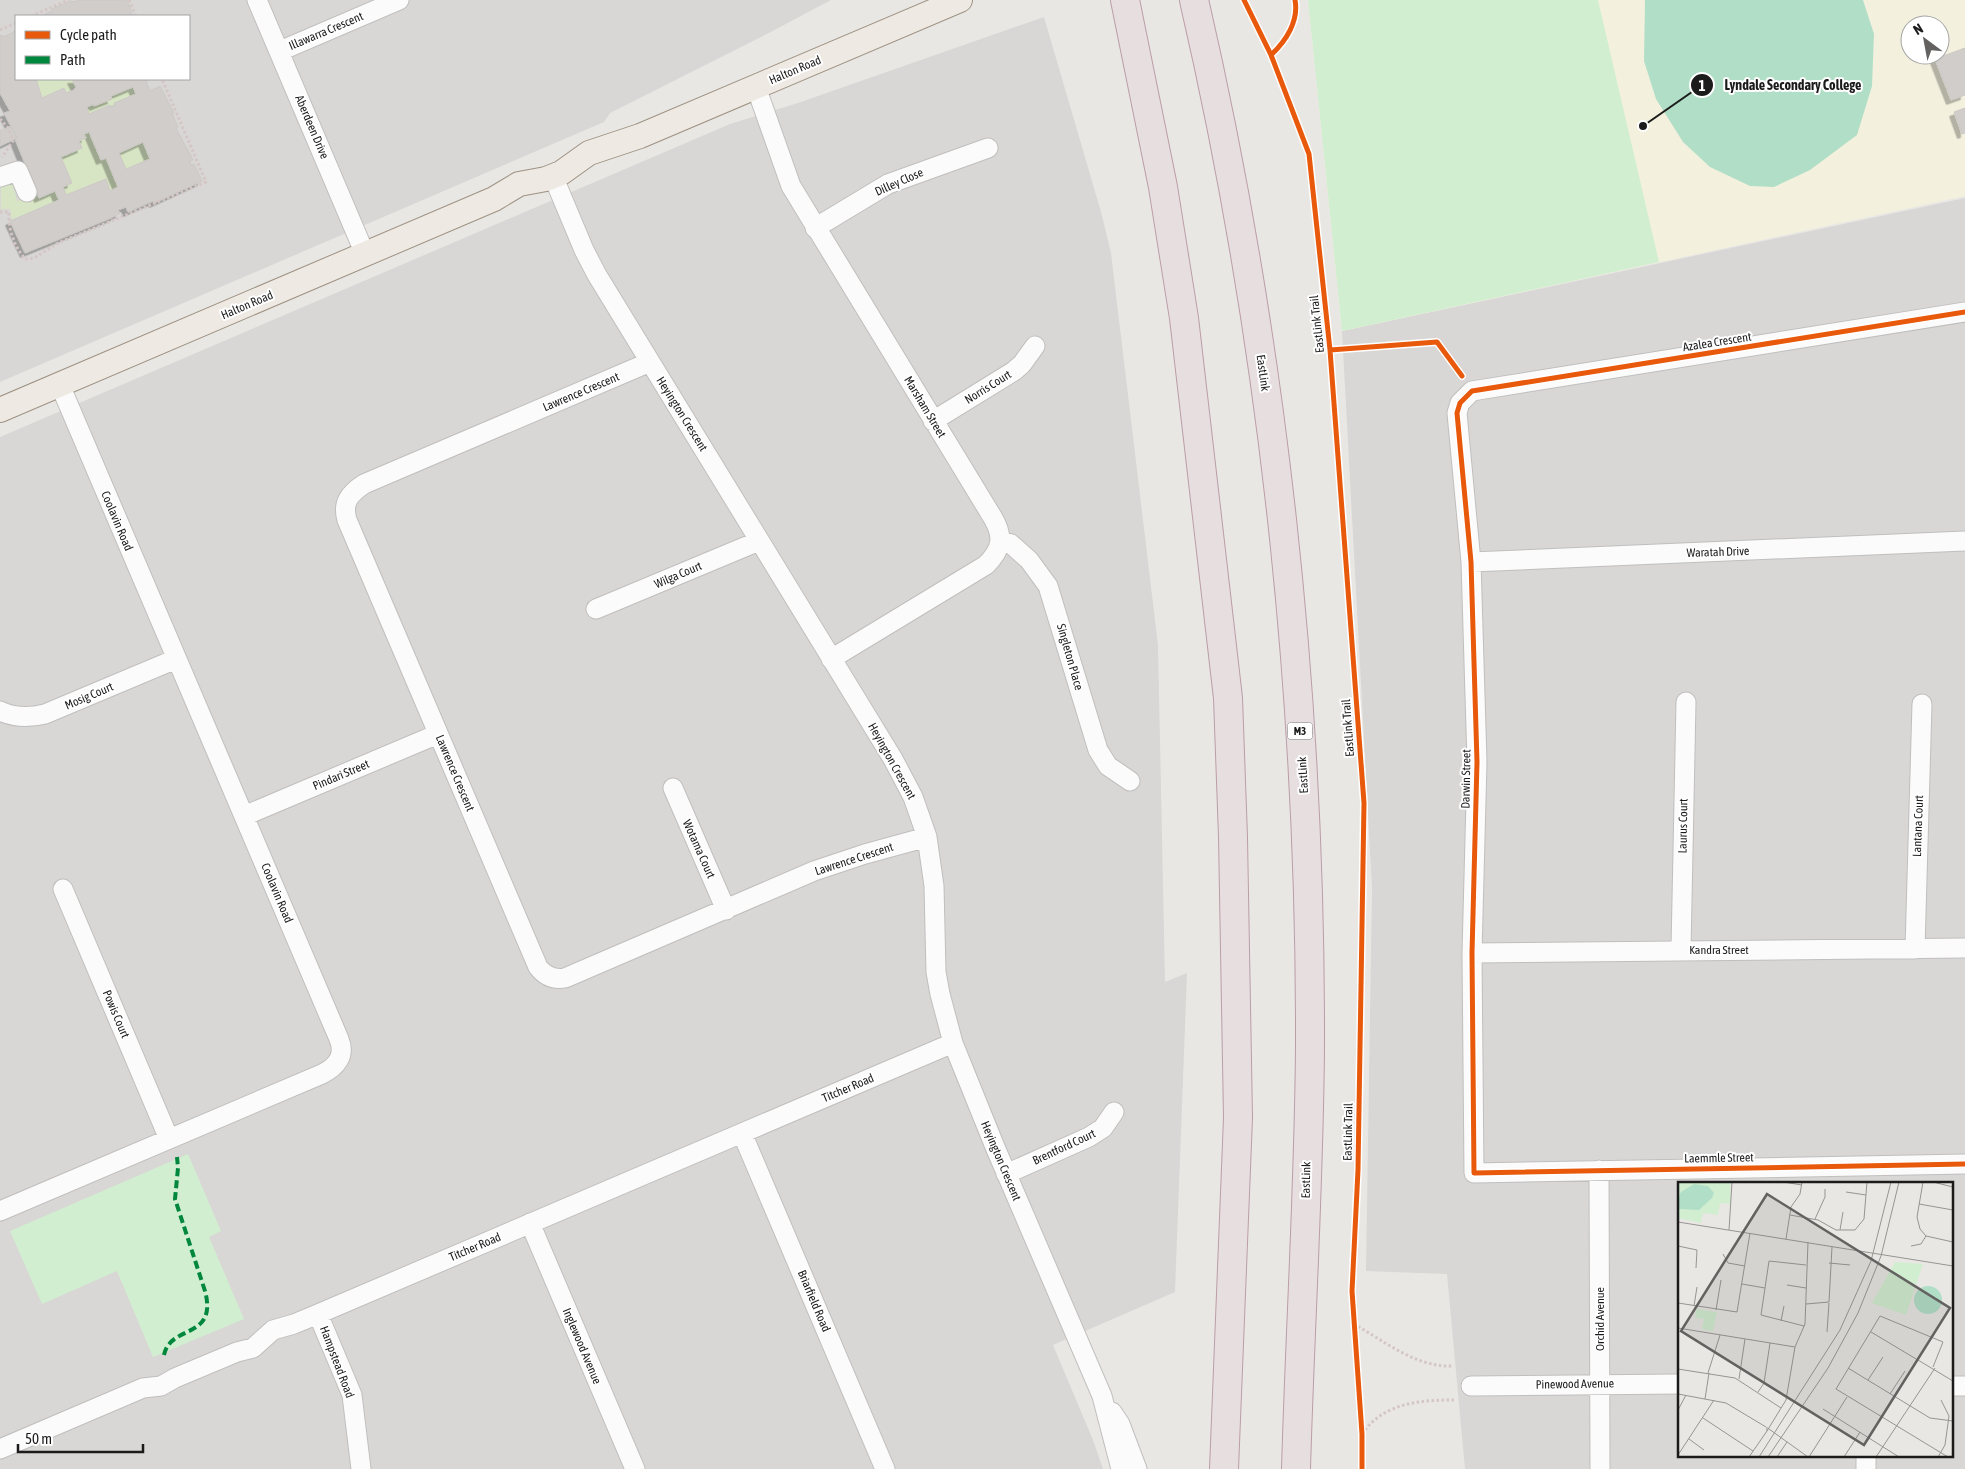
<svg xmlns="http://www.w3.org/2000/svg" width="1965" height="1469" viewBox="0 0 1965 1469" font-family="'Asap Condensed',sans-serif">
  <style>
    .residential { fill: #d8d7d5; fill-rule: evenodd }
    .education { fill: #f3f1de; fill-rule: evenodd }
    .grass { fill: #d8e5c4 }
    .park { fill: #d2eed0 }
    .pitch { fill: #b1dec7 }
    .building { fill: #d0cdcb; stroke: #ccc8c5; fill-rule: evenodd; filter: url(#shadow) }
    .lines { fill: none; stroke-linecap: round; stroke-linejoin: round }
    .minor-casing { stroke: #c0bfbe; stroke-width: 21 }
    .major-casing { stroke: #9d9283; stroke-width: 26 }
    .highway-casing { stroke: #bb9da8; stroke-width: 30 }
    .path { stroke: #d4c6c5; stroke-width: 3; stroke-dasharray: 2.5 2.5; stroke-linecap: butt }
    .minor { stroke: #fcfbfb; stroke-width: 19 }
    .major { stroke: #efe9e3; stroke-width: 24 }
    .highway { stroke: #e7dee0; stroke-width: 28 }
    .quiet { stroke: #00873e; stroke-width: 4; stroke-dasharray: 8 4; stroke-linecap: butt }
    .cycleway-casing { stroke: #fff; stroke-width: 8 }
    .cycleway { stroke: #e8590c; stroke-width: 5 }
    .labels { text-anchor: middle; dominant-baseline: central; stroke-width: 4; stroke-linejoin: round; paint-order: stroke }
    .shield { fill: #fff; stroke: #5f5f5f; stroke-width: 1 }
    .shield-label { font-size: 11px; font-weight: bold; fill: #1b1b1b }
    .street-label { font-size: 12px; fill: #1b1b1b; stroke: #fff }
    .inset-road { fill: none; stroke: #979594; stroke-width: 1 }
    .view { fill: #636261; fill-opacity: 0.15; stroke: #636261; stroke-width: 2.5 }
    .inset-edge { fill: none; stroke: #1b1b1b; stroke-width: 2.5 }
    .leader { fill: none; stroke: #1b1b1b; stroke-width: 2 }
    .callout-dot { fill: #1b1b1b; stroke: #fff; stroke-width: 2 }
    .mark-label { font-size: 15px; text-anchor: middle; font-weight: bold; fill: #fff }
    .callout-label { font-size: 14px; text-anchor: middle; font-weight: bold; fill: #1b1b1b; stroke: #fff; stroke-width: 4; stroke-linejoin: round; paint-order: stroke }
  </style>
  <defs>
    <filter id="shadow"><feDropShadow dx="-4.5" dy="4.5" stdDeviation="0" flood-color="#0004"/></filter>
  </defs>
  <rect width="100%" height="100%" fill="#e9e7e4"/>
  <path class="residential" d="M0,0H831L763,36L610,113L604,122L0,382ZM16,16H189V79H16Z
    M1044,17L1101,212L1111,253L1158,645L1165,982L1187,973L1175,1292L1053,1345L1093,1440L1103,1469H0V437L730,124L798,103Z
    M1965,198V1469H1465L1447,1274L1366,1271L1372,888L1342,331ZM1679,1183H1951V1455H1679Z"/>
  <path class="education" d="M1308,0H1965V196L1342,331ZM1910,25H1940V55H1910Z"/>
  <path class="grass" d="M36,79H72L76,87L66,93L64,88L42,98Z
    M133,87L136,94L115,103L116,105L110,107L109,105L89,114L87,107L94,104L95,106L112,99L111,96Z
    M89,132L101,160L106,158L118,187L110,191L105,179L66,195L63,187L71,183L61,157L81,148L79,141L86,138L84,134Z
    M143,142L150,159L126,169L119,153Z
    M12,181L17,201L37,194L39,198L55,191L59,200L12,220L10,209H1V186Z"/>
  <path class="park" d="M1308,0H1598L1659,262L1342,331Z
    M188,1154L221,1231L209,1237L244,1319L153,1357L117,1271L42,1304L10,1231Z"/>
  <path class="pitch" d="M1645,0H1863L1874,34L1872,86L1857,135L1810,170L1774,187L1750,186L1710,167L1683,142L1656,99L1644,61Z"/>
  <path class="building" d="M78,0H127L133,16H46L45,14L53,11L52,9L71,1L74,2Z
    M16,29V79H36L42,98L64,88L66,93L74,90L76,87L72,79H151L146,81L150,91L160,86L174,113H172L178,127L176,128L193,160L190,161L191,165L194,164L202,181L154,203L153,201L128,212L126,207L118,210L120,213L111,218L25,253L10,221L59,200L55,191L39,198L15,139L17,138L4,113L10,111L0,93V36L2,35L3,37L12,33ZM133,87L136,94L114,103L116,105L110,107V105L89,114L87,107L94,104V106L112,99L111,96ZM89,132L101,160L106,158L118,187L110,191L106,179L66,195L63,187L72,183L61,157L82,148L79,141L86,138L84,134ZM143,142L150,159L126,169L119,153Z
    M1965,48V95L1951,100L1935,59Z
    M1965,108V133L1962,134L1954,112Z
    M11,126L17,138L0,146V131Z"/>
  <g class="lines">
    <defs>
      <path id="minor" d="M257,0L365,254
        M280,51L399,0
        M756,87L791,186L993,518C1004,537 1002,549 986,565L831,659
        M553,176L584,250L597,275L893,759L913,797L927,837L934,886L936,972L940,994L953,1043L995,1147L1102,1396L1121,1469
        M0,177L18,171L27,192
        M815,228L888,184L988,148
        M1965,312L1472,391L1460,403L1457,413L1471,562L1477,762L1472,953L1474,1173L1965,1164
        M650,362L364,484C349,494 342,503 347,520L538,967C545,976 554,980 565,978L814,871L865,854L927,837
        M933,421L1014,371L1022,364L1035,346
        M1000,541L1011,544L1029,560L1048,586L1098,750L1108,766L1130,781
        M1471,562L1965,541
        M596,609L759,541
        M0,711C15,718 29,718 45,714L176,659
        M673,788L726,910
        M244,816L438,734
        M63,889L169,1139
        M1915,949L1922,704
        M1681,950L1686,702
        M1472,953L1965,948
        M742,1133L885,1469
        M1599,1170L1600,1469
        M1006,1174L1089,1137L1103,1128L1114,1112
        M0,1211L322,1074C336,1067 346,1056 339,1039L60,385
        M530,1223L635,1469
        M318,1314L352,1395L361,1469
        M1471,1386L1679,1384
        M1951,1386H1965
        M1112,1412L1120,1424L1137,1469
        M0,1449L143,1388L161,1386L175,1378L237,1352L253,1348L273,1330L294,1324L318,1314L953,1043
        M1866,1469V1455"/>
      <path id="major" d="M0,410L494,199L519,184L546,179L561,173L589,153L640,136L960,0"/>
      <path id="highway" d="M1125,0L1163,187L1184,318L1228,698L1233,837L1238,1118L1224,1469
        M1194,0C1273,341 1311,696 1310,1046C1309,1187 1300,1328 1296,1469"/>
    </defs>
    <use href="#minor" class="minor-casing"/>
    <use href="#major" class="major-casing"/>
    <use href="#highway" class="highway-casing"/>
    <path class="path" d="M129,0L136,16
      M31,16L69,0
      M0,30L16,23
      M0,119L8,128L13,141L2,157
      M0,212H9C8,229 14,246 25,259L34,258L58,243L206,182L162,79
      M1354,1324C1384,1341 1417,1368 1453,1366
      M1362,1434C1384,1402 1421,1400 1456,1400"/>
    <use href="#minor" class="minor"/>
    <use href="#major" class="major"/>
    <use href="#highway" class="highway"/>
    <path class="quiet" d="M164,1355C170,1324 218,1340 205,1291L175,1199L178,1168L177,1157"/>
    <defs>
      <path id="cycleway" d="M1244,0L1271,55L1309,154L1330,350L1364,803L1358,1170L1352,1291L1362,1434V1469
        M1271,55C1286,41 1299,21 1295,0
        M1965,312L1472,391L1460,403L1457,413L1471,562L1477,762L1472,953L1474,1173L1965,1164
        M1330,350L1437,342L1462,376"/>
    </defs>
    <use href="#cycleway" class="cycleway-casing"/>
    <use href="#cycleway" class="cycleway"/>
  </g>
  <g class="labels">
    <rect class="shield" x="1287.5" y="722.5" width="25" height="17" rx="4"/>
    <g class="shield-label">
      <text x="1300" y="731">M3</text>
    </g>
    <g class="street-label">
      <text transform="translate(326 31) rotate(-23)">Illawarra Crescent</text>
      <text transform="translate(795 70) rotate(-23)">Halton Road</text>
      <text transform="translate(312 127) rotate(67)">Aberdeen Drive</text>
      <text transform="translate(899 182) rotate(-24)">Dilley Close</text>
      <text transform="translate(247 305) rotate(-23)">Halton Road</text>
      <text transform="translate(1317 324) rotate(-96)">EastLink Trail</text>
      <text transform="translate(1717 342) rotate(-9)">Azalea Crescent</text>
      <text transform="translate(1263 373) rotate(82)">EastLink</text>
      <text transform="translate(988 387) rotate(-32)">Norris Court</text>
      <text transform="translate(581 392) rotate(-23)">Lawrence Crescent</text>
      <text transform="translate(925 407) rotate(59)">Marsham Street</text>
      <text transform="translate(682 414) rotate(58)">Heyington Crescent</text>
      <text transform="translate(117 521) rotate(67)">Coolavin Road</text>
      <text transform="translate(1718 552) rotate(-2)">Waratah Drive</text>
      <text transform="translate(678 575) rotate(-23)">Wilga Court</text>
      <text transform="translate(1070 657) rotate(74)">Singleton Place</text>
      <text transform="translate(89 696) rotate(-23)">Mosig Court</text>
      <text transform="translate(1348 728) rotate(-94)">EastLink Trail</text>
      <text transform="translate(892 761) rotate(61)">Heyington Crescent</text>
      <text transform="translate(455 773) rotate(67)">Lawrence Crescent</text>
      <text transform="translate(341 775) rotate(-23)">Pindari Street</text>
      <text transform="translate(1303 775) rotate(-93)">EastLink</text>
      <text transform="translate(1466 779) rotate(-89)">Darwin Street</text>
      <text transform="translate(1683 826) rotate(-89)">Laurus Court</text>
      <text transform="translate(1918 826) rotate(-88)">Lantana Court</text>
      <text transform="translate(699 849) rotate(66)">Wotama Court</text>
      <text transform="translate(854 859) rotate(-18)">Lawrence Crescent</text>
      <text transform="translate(277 893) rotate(67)">Coolavin Road</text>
      <text x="1719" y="950">Kandra Street</text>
      <text transform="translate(116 1014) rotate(67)">Powis Court</text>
      <text transform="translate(848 1088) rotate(-23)">Titcher Road</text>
      <text transform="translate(1348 1132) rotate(-89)">EastLink Trail</text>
      <text transform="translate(1064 1147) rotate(-25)">Brentford Court</text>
      <text transform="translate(1719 1158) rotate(-1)">Laemmle Street</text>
      <text transform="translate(1001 1161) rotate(67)">Heyington Crescent</text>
      <text transform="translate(1306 1180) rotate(-89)">EastLink</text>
      <text transform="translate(475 1247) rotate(-23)">Titcher Road</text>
      <text transform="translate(814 1301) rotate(67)">Briarfield Road</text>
      <text transform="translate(1600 1319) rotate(-90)">Orchid Avenue</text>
      <text transform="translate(582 1346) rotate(67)">Inglewood Avenue</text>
      <text transform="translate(337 1362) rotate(69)">Hampstead Road</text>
      <text transform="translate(1575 1384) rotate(-1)">Pinewood Avenue</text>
    </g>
  </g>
  <g transform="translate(1678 1182)">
    <rect width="275" height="275" fill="#e9e7e4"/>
    <path d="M0,0H52L53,22L42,21L40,33L25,31L23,41L0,36ZM217,80L245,82L228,133L194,121ZM18,127L39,130L35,149L24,147L26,137L17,136Z" fill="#d2eed0"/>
    <path d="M16,2L30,4L36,11L34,16L21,28L1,27L0,17L3,10ZM236 118a14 14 0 1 1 28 0a14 14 0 1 1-28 0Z" fill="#b1dec7"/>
    <path class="inset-road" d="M105,0L124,3M245,0L239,35L242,47L248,54L275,60M255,0L275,5M168,10L188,13M241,22L275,28M112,33L140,38L158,48H177L186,37L189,0M137,37L147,15V7M0,40L275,84M51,48L54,0M162,48L165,30M108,57L113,25L122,12L124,0M0,64L19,68L18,86M233,64L243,62L248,54M45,72L50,81L67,84M151,81L172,83M64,102L87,106M109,103L128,106M0,121L59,130L72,51M128,122L151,120L154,65M16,124L19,105M38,128L43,98M103,139L106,124M126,144L83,133L91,79L128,83M0,146L117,165M149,150L151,121M193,150L275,199M255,185L265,160L202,134L158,207L270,275M170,186L252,236L275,239M0,187L57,196L103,226M30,191L42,153M61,197L67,157M190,198L205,175M80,210L86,201L92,161M0,212L48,221L88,245M212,212L227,189M27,217L31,191M145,227L221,275M0,228L8,213M25,236L75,269M89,245V249L108,218L117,165L127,142L130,60M91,247L130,275M11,257L26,268M0,273L36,218M71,275L89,249M81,275L162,148L193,79L213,0M90,275L150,186L180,131L203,74L221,0M99,275L109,260M131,275L169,215M166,275L182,250M198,275L257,186M260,275L267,263L271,234L263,218"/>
    <path class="view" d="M89,12L272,126L186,263L3,149Z"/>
    <rect width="275" height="275" class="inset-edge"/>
  </g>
  <path class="leader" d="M1643 126L1702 85"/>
  <g class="callout-dot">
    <circle cx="1643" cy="126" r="5"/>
    <circle cx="1702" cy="85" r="12"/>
  </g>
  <g class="mark-label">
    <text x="1702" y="91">1</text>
  </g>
  <g class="callout-label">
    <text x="1793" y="90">Lyndale Secondary College</text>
  </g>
  <rect x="15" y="15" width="175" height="65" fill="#ffffff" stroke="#a4a4a4"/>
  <rect x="25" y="31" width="25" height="8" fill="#e8590c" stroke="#a4a4a4"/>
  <text x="60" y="40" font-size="15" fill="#1b1b1b">Cycle path</text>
  <rect x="25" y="56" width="25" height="8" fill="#00873e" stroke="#a4a4a4"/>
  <text x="60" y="65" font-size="15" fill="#1b1b1b">Path</text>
  <g transform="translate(1925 40) rotate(328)"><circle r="24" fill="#ffffff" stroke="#a4a4a4"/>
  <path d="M0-4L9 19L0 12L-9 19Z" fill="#636261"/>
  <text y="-8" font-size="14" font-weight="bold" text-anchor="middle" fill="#1b1b1b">N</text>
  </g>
  <path d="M18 1444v8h125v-8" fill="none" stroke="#1b1b1b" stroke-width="2.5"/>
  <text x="25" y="1444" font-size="15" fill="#1b1b1b" stroke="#ffffff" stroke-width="4" paint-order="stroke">50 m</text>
</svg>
